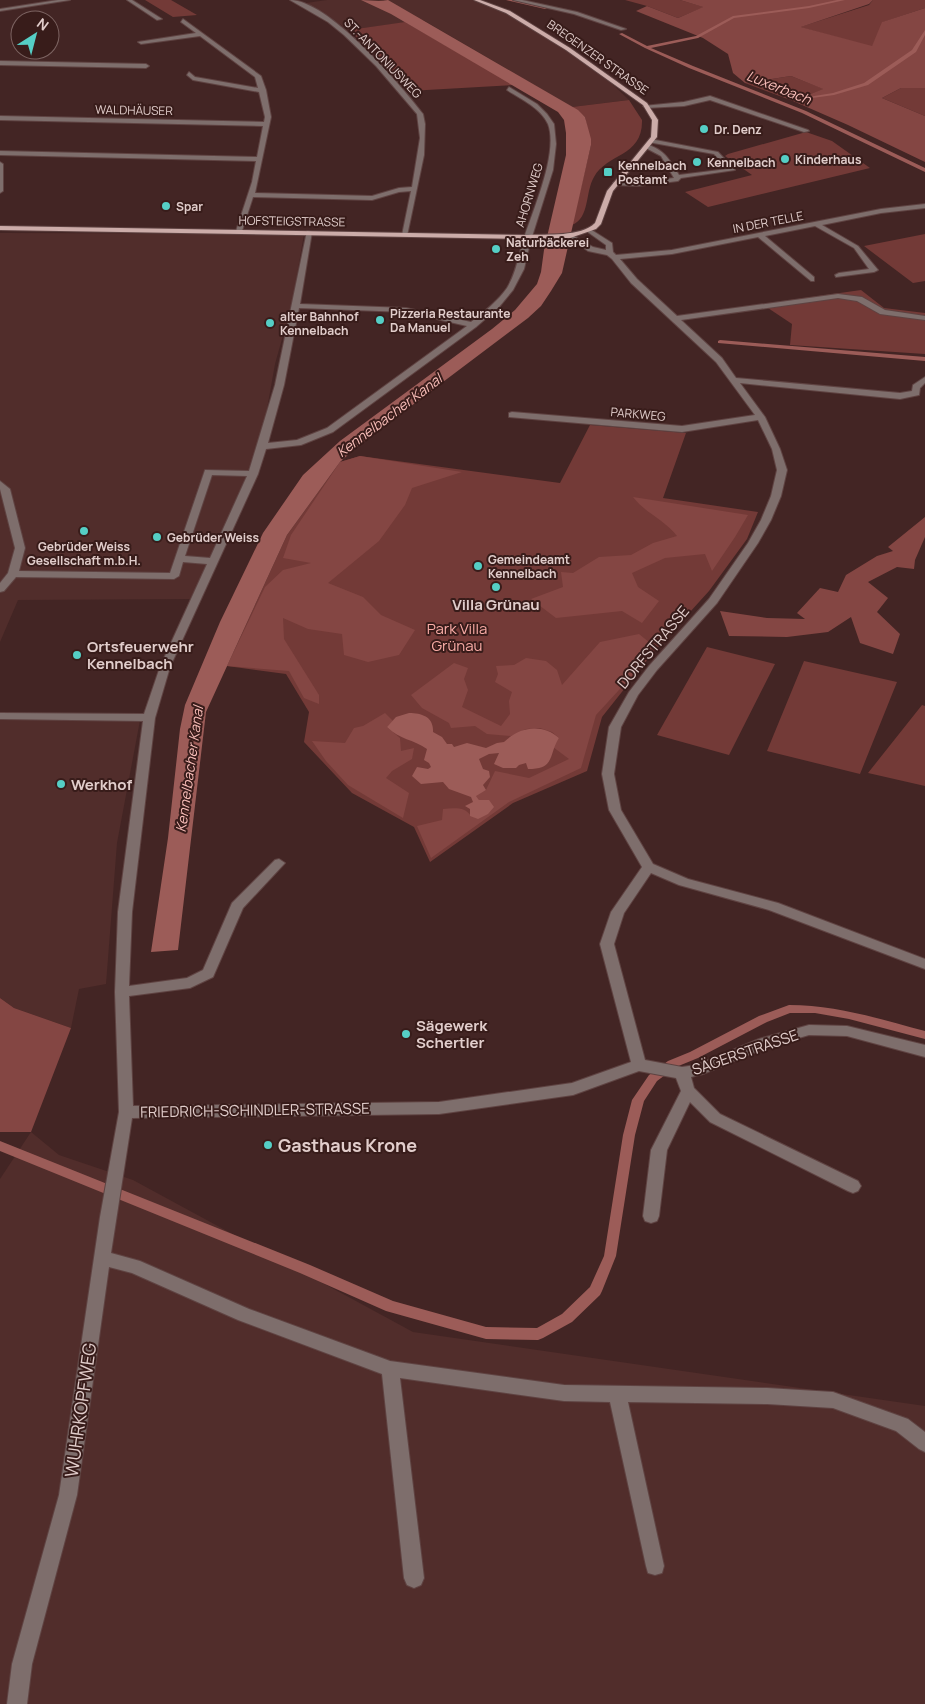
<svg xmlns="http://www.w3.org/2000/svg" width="925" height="1704" viewBox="0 0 925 1704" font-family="Manrope,sans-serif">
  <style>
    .built { fill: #512d2b }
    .green { fill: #733a37 }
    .forest { fill: #844643 }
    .water { fill: #9c5c58 }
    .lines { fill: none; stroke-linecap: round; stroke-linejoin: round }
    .stream { fill: #9c5c58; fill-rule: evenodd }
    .minor-casing { stroke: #5f4342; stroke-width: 2 }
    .major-casing { stroke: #5f4342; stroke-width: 2 }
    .minor { fill: #7e6e6c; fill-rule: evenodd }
    .major { fill: #ccaca9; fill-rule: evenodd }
    .poi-dot { fill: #55cec5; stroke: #381c1a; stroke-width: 2 }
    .labels { text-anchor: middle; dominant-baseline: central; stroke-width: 4; stroke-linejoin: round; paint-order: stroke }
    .far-street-label { font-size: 12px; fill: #e1cdcb; stroke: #381c1a }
    .far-poi-label { font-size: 12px; font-weight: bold; fill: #e1cdcb; stroke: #381c1a; text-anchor: start }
    .far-water-label { font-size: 14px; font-style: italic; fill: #f9beb9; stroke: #381c1a }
    .poi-label { font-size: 15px; font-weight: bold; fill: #e1cdcb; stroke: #381c1a; text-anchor: start }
    .park-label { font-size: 15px; fill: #f9aca6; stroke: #381c1a }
    .street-label { font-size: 15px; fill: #e1cdcb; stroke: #381c1a }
    .near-poi-label { font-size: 18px; font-weight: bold; fill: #e1cdcb; stroke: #381c1a; text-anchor: start }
    .near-street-label { font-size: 18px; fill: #e1cdcb; stroke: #381c1a }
  </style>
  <rect width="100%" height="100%" fill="#432524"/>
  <path class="built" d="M327,0H473L505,12L550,39L608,80L629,100L572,107L423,20L349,30L306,3Z
    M0,233L304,234L293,299L275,364L265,420L253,460L211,557L190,599L18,600L0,642Z
    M0,713L141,715L117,843L106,984L79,989L71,1028L14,1008L0,998Z
    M31,1132L59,1155L133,1180L413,1332L925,1406V1704H0V1179Z"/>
  <path class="green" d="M145,0H171L197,15L173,17Z
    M625,0H680L704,7L678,18L647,6Z
    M873,0H925V8L883,22L872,47L800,27L869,5Z
    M405,22L514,85L409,91L382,61L349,30Z
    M791,76L824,89L793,101L745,83Z
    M901,88H925V116L882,98Z
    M629,100L642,120C643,157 607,153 594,177C585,192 590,218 572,225L591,145L585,117L572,107Z
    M806,132L832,141L870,168L708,207L685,192L752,175L725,156L728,154Z
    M925,234V281L913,283L864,246Z
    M861,290L884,308L925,313V354L790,345L792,324L762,304Z
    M590,425L686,433L663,498L758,512L747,539L709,591L652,654L602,717L587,771L513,803L430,862L414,827L352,793L304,742L309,712L286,674L227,666L287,535L340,462L360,456L560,483Z
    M707,647L775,664L729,755L657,735Z
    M804,661L897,682L860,774L767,751Z
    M922,705L925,706V786L868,773Z"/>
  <path class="forest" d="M680,0H873L869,4L801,27L872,46L882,22L925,8V88H901L882,98L925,116V162L848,125L793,101L823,89L791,76L745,83L733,73L728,54L703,38L636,11L647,6L678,18L703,7Z
    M360,456L462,472L412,488L405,505L379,541L328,583L363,597L381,615L415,630L399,655L368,662L344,655L342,634L308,629L283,618L284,639L319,695V704L304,698L289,671L227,666L265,587L283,570L311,563L283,558L291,535L340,462Z
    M633,497L748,515L735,537L712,571L705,554L665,558L632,573L638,587L659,601L642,623L622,611L556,618L531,599L563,587L561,572L573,573L599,557L631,555L653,543L677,536C665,520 645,513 633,497Z
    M925,517V537L915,560L914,569L897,567L868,582L888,598L877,612L900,634L893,654L860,643L851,617L828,632L787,637L729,636L720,611L767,618L805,619L797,613L820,588L838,592L846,575L877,556L893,551L888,547Z
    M639,634L650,643L652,654L596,715L581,768L509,802L431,858L417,826L442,820L443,809C453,808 465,806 471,816L479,800L475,795L486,790L495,771L529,778L569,759L553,747L559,738L552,732L540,728L526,729L511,736L487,734L475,726L451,728L449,723L422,708L411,695L454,663L468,668L464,679L468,690L462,707L501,726L510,714L509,701L512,692L495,682L498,674L496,666L514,665L526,658L546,661L557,670L562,685L600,642Z
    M385,713L393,721L387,727L400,738L401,751L414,748L412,759L392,771L386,778L409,793L403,818L348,785L326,761L312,741L345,743L354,728L363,726Z
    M0,998L14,1008L71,1028L31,1132H0Z"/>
  <path class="water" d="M361,0C370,0 378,2 388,0L578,110L585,117L591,139V145L562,273L551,291L541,306L528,318L358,446L340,462L287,535L206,712L178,950L151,952L168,838L180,729L185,705L220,622L263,533L303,475L340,441L492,329L515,310L537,284L541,272L544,250L566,155V133L564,120L558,112L391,14Z
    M409,713C422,713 434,717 433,732L442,737L447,744H452L454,747L467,743L486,748L497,743L504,742C519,727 542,723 559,738C548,755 556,769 528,769L526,763L519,765L516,768H503L494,764L499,753L489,754L479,759L483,769L489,771L490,777L483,785L486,790L476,796L479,800H489L494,807L488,814L478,819L470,816V809L465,806L473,802L471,797L449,789L443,782L421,784L412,776L417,767L428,769L431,767L429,763L424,760L427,749C413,739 400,740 387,727L396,717Z"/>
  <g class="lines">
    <path class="stream" d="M506,0H513L547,8L545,9Z
      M837,0H845L809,8L734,18L698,38L651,48L693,66L806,111L925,168V172L802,113L689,68L645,48L619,34L622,33L647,46L696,36L733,16L809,6Z
      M925,30V35L916,52L868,85L834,95L798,100L796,99L833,93L864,83L912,50Z
      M720,340L925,357V361L718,343V341Z
      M789,1005C837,1005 879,1019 925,1031V1039L849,1019L815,1013H790L767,1022L698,1058L676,1067L657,1081L644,1101L635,1135L616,1256L602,1291L600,1295L572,1322L543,1338L538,1340L486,1339L386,1311L300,1273L0,1151V1141L310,1265L393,1301L486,1327L537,1328L562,1314L590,1287L604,1256L623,1135L632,1100L649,1075L668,1061L690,1052L759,1016Z"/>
    <defs>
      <path id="minor" d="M58,0H70L0,11V9Z
        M127,0H132L162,19L157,20Z
        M290,0C328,0 400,84 423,114L425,124L424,155L407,236L402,235L411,191L399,192L372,200L253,197L242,231L239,233L236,231L252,182L256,161L0,155V151L257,157L263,126L0,120V116L264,122L265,117L259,92L193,80L187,75L189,72L195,77L258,88L255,77L200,36L141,44L138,42L196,33L181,22L183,19L261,76L266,90L271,117L255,193L372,196L399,188L412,187L420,138L417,114L376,66L344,35L328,22Z
        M513,0H522L577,12L626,29L621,30L574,14Z
        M0,61L146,64L149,66L146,68L0,65Z
        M509,87L537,104L547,114L554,124L556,144L553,170L530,243L524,269L513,290L499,307L476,327L333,432L301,445L266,449L258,474L170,667L155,718L132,912L129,986L187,978L203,970L232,903L275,860L279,859L285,863L243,908L213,977L190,988L129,996L133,1106L439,1102L572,1083L631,1062L600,944L611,912L642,867L609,810L602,774L609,727L629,692L649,666L709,599L748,543L761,520L771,496L777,470L772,449L758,420L682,432L509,417V413L512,412L682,426L755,415L716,362L631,283L612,259L607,255L588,251L567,236L572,235L593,247L606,250V245L585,230L590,229L612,243L613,252L616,255L672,250L881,209L925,204V208L881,213L822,225L858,246L878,270L874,272L836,277L835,275L839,273L869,269L854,248L815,226L765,236L814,277V281H811L758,237L672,254L620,259L637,279L677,316L838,294L862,297L885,310L925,316V320L880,314L857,301L838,298L681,320L722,358L736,378L900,393L912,391L913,385L925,377V383L920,388L919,395L900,399L740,383L765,417L780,449L787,470L781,496L771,520L758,543L717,603L657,670L638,695L621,727L614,774L621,810L653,864L688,879L778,903L925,959V969L769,910L679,885L651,873L624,913L614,944L645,1060L682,1067L696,1065L759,1039L809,1025L847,1026L925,1045V1057L847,1036L809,1035L768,1047L703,1074L691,1077L694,1088L720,1114L858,1181L861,1186L858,1191L853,1193L848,1191L710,1122L690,1102L667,1150L659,1216L657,1221L651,1223L645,1221L643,1216L651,1150L681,1091L676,1078L639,1071L573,1095L439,1114L132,1118L111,1253L140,1261L249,1309L390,1361L564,1385L767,1388L833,1392L908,1419L925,1432V1452L919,1449L896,1431L833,1408L767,1404L628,1402L664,1566L662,1573L655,1575L648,1573L646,1566L610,1402L564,1401L400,1378L424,1578L421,1585L414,1588L407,1585L404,1578L382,1374L238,1320L132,1273L109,1267L77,1495L32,1664L27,1704H7L12,1664L59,1495L100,1217L119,1112L115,992L118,912L143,721L0,719V713L144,714L160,667L207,564L183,562L179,576L174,579L16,577L4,591L0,592V583L8,573L15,548L0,489V481L10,489L25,548L19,571L170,573L205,470L249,471L275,385L307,231L312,232L300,304L406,308L471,322C484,312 498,301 507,288C516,273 518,258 523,241C532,212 559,153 548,124C541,108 521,99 507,90ZM299,308L406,312L467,326L327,428L297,440L268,443L284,385ZM212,475L247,476L210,558L185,556Z
        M710,96L808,130L809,131L804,132L710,100L684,106L646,108L643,106L684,102Z
        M650,139L718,152L735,170L681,178L678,181L638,186L613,185V183L615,182H638L674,178L661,156L644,147L646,144C665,150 669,159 679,175L728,169L714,154L648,142Z
        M0,162L3,164V191L0,193Z"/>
      <path id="major" d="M474,0H480L510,11L570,48L647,103L658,120L657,137L613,191L601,224L596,229L570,238L528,239L0,230V226L528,235C547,234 581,237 595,223L607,191L651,137L652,120L643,105L566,50L506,13Z"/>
    </defs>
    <use href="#minor" class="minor-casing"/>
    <use href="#major" class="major-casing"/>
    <use href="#minor" class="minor"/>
    <use href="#major" class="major"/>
  </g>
  <g class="poi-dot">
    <circle cx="704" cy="129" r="5"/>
    <circle cx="785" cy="159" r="5"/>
    <circle cx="697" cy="162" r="5"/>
    <rect x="603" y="167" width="10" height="10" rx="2.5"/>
    <circle cx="166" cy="206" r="5"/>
    <circle cx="496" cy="249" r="5"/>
    <circle cx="380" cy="320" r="5"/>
    <circle cx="270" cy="323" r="5"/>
    <circle cx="84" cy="531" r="5"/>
    <circle cx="157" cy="537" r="5"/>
    <circle cx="478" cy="566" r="5"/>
    <circle cx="496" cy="587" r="5"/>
    <circle cx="77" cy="655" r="5"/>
    <circle cx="61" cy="784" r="5"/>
    <circle cx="406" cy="1034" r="5"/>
    <circle cx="268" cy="1145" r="5"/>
  </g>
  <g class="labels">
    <g class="far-street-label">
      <text transform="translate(598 57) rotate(35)">BREGENZER STRASSE</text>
      <text transform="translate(383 58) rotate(46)">ST.-ANTONIUSWEG</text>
      <text transform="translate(134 110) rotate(1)">WALDHÄUSER</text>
      <text transform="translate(529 195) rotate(-73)">AHORNWEG</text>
      <text transform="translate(292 221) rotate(1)">HOFSTEIGSTRASSE</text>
      <text transform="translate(768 222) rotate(-11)">IN DER TELLE</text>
      <text transform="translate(638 414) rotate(5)">PARKWEG</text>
    </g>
    <g class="far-poi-label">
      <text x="714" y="129">Dr. Denz</text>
      <text x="795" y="159">Kinderhaus</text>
      <text x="707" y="162">Kennelbach</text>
      <text x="618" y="165">Kennelbach<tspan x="618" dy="14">Postamt</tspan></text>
      <text x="176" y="206">Spar</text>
      <text x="506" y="242">Naturbäckerei<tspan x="506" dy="14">Zeh</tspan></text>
      <text x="390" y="313">Pizzeria Restaurante<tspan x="390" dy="14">Da Manuel</tspan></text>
      <text x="280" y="316">alter Bahnhof<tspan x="280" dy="14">Kennelbach</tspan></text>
      <text x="167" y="537">Gebrüder Weiss</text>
      <text x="84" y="546" text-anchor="middle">Gebrüder Weiss<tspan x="84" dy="14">Gesellschaft m.b.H.</tspan></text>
      <text x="488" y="559">Gemeindeamt<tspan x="488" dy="14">Kennelbach</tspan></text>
    </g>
    <g class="far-water-label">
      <text transform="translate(779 87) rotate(22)">Luxerbach</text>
      <text transform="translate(389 415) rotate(-37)">Kennelbacher Kanal</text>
      <text transform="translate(189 769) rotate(-82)">Kennelbacher Kanal</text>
    </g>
    <g class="poi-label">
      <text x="496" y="604" text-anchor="middle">Villa Grünau</text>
      <text x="87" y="646">Ortsfeuerwehr<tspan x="87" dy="17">Kennelbach</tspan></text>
      <text x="71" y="784">Werkhof</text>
      <text x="416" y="1025">Sägewerk<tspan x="416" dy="17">Schertler</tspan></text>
    </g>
    <g class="park-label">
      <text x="457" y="628">Park Villa<tspan x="457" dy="17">Grünau</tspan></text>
    </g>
    <g class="street-label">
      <text transform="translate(653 647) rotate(-50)">DORFSTRASSE</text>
      <text transform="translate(745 1052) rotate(-19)">SÄGERSTRASSE</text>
      <text transform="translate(255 1110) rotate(-1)">FRIEDRICH-SCHINDLER-STRASSE</text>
    </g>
    <g class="near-poi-label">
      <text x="278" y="1145">Gasthaus Krone</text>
    </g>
    <g class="near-street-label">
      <text transform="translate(80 1410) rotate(-82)">WUHRKOPFWEG</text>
    </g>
  </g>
  <g transform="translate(35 35) rotate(36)"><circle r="24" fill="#381c1a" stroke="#7c6361"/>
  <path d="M0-4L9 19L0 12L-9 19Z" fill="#55cec5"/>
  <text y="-8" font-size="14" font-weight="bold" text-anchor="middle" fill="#e1cdcb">N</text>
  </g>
</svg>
